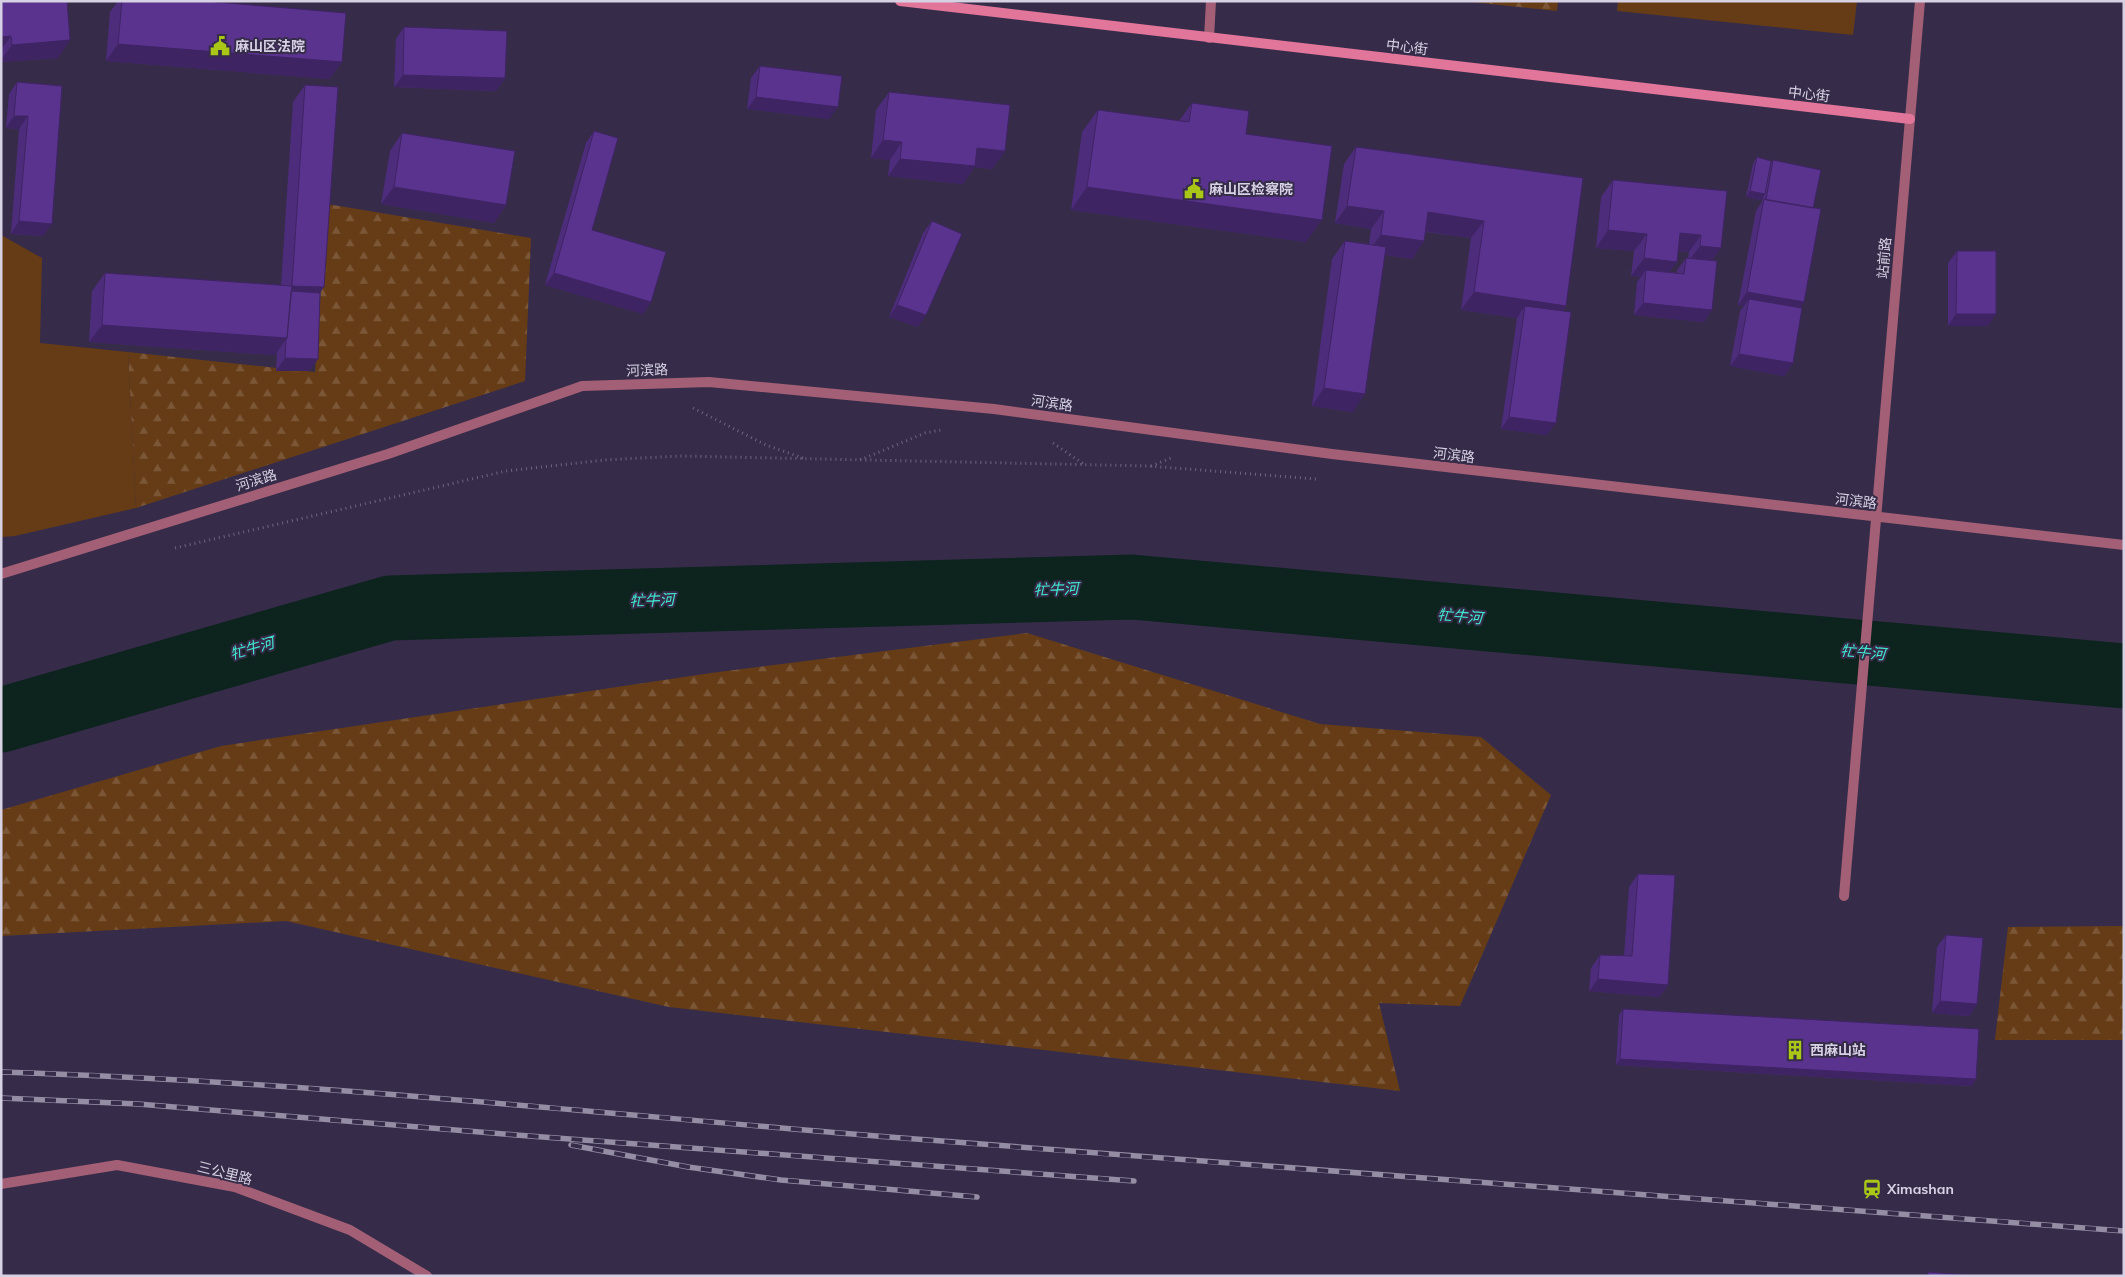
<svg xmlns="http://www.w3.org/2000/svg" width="2125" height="1277" viewBox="0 0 2125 1277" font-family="Mulish,'Noto Sans SC',sans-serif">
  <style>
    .green { fill: #663c16 }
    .forest { fill: url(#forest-firs) }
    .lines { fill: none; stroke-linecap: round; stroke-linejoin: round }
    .river { stroke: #0d231e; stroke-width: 65 }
    .path { stroke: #6e657f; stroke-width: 3; stroke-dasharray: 1 4; stroke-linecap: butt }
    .minor { stroke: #a35f75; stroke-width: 10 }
    .tertiary { stroke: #a35f75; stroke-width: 10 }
    .secondary { stroke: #e2759a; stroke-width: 10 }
    .rail-casing { stroke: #948da4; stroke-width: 5.5 }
    .rail { stroke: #362c49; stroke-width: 4; stroke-dasharray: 11; stroke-linecap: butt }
    .wall { fill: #4d2c7b; fill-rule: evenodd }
    .shaded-wall { fill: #3f2464 }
    .building { fill: #5a338f; stroke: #3f2464 }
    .labels { text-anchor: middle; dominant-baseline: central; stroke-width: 4; stroke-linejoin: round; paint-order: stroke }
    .poi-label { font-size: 14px; font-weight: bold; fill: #d7d1e4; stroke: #362c49; text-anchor: start }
    .street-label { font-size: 14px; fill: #d7d1e4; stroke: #362c49 }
    .water-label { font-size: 15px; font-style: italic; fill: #41ead0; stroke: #362c49 }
  </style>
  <defs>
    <pattern id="forest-firs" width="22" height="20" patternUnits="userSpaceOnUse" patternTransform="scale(1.25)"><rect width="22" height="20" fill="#663c16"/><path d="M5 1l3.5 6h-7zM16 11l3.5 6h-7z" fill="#7b5738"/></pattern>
  </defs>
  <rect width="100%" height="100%" fill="#362c49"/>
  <path class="green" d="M1618,1H1857L1853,35L1617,11Z
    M1,235L42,258L40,343L128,352L136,508L15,536L1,537Z"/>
  <path class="forest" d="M1462,1H1558L1557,11Z
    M327,204L531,238L525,381L136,508L128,352L315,372Z
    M1027,633L1320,724L1481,737L1551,795L1460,1006L1379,1003L1400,1091L669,1007L286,921L1,936V810L221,746L711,673Z
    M2124,926V1040H1995L2008,927Z"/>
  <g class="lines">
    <path class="river" d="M1,720L390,608L1132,587L2124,676"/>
    <path class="path" d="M693,408L766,445L803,458
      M1053,443L1085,465
      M860,460L925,433L941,430
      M1151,466L1171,458
      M175,548L506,471L604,460L680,456L1149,466L1316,479"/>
    <path class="minor" d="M1209,38L1211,1
      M1,574L388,454L582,386L709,382L994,409L1332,454L2124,545"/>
    <path class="tertiary" d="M1844,896L1920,1
      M1,1184L117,1165L235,1187L350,1230L427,1276"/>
    <path class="secondary" d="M900,1L1910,119"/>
    <defs>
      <path id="rail" d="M1,1072C294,1081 584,1112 876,1136C1292,1169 1708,1199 2124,1231
        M1,1098L138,1104L516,1135L1134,1181
        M571,1145L688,1167L781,1180L977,1197"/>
    </defs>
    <use href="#rail" class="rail-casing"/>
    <use href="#rail" class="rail"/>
  </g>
  <path class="wall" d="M1,1L58,58L1,62Z
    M118,1H204L342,62L329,79L106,61L110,12Z
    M404,27L505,78L496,91L394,87L396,39Z
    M760,66L829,119L747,109L751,78Z
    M17,82L62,86L43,236L11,234L19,129L6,128L9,94Z
    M305,85L320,293L309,371H276L277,352L275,355L89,342L92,291L105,273L281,285L293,102Z
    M889,92L1005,151L992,169L974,167L963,184L888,176L890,160L871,158L876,110Z
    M1192,103L1246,134L1306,242L1071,210L1082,132L1098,110L1179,121Z
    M594,131L592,230L651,302L643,314L545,285L586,143Z
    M402,133L506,205L494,223L381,204L390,151Z
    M1356,147L1583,178L1566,306L1563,311L1547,435L1501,429L1517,318L1461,310L1471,238L1426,232L1424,241L1412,259L1385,255L1353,412L1312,406L1332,259L1345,241L1369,244L1371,229L1335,223L1344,164Z
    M1757,157L1771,163L1773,160L1813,208L1793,363L1784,376L1730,366L1740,311L1744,306L1738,305L1756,211L1762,202L1763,196L1761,200L1746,197L1753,164Z
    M1613,180L1727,191L1712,261L1704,322L1634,315L1637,282L1641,277L1631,276L1634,251L1596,248L1601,197ZM1678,251L1689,252L1688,258H1686L1677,270V273L1669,272L1677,262Z
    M932,221L918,327L889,317L923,233Z
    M1957,251L1988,326H1948V263Z
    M1638,874L1668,985L1659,997L1589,991L1591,968L1600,955L1624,956L1629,887Z
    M1946,935L1977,1004L1969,1016L1932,1013L1937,947Z
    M1623,1009L1976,1079L1972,1086L1616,1065L1619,1015Z"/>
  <path class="shaded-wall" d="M11,36L1,50V37Z
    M70,40L58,58L1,62V60L12,45Z
    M118,44L342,62L329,79L106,61Z
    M403,75L505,78L496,91L394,87Z
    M756,97L838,107L829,119L747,109Z
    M14,116H28L19,129L6,128Z
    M883,140L902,142L890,160L871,158Z
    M977,148L1005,151L992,169L974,167L963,184L888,176L900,159Z
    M394,187L506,205L494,223L381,204Z
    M1087,187L1322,220L1306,242L1071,210Z
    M1750,191L1765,194L1761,200L1746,197Z
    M1347,206L1384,211L1371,229L1335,223Z
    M1428,212L1484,221L1471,238L1416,230Z
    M19,221L52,224L43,236L11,234Z
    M1608,230L1647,234L1634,251L1596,248Z
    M1680,233L1701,235L1689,252L1667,250Z
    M1381,235L1424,241L1412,259L1368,252Z
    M1700,246L1721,248L1709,265L1687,263Z
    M1644,258L1677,262L1664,279L1646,270L1641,277L1631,276Z
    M554,273L651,302L643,314L545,285Z
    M292,286L324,287L311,305L287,304Z
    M1474,292L1566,306L1554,324L1525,306L1517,318L1461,310Z
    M1747,292L1804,302L1796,315L1749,299L1744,306L1738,305Z
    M1643,303L1712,310L1704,322L1634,315Z
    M897,305L926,315L918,327L889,317Z
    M1956,314H1996L1988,326H1948Z
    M102,325L287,338L275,355L89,342Z
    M1739,354L1793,363L1784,376L1730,366Z
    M285,358L318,359L309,371H276Z
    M1324,388L1365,394L1353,412L1312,406Z
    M1509,417L1556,423L1547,435L1501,429Z
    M1598,979L1668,985L1659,997L1589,991Z
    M1940,1001L1977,1004L1969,1016L1932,1013Z
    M1620,1059L1976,1079L1972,1086L1616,1065Z"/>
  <path class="building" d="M1,1H67L70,40L12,45L11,36L1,37Z
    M122,1H204L346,13L342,62L118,44Z
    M404,27L507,31L505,78L403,75Z
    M760,66L842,76L838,107L756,97Z
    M17,82L62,86L52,224L19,221L28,116H14Z
    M305,85L338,87L324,287L292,286L287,338L102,325L105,273L292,286Z
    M889,92L1010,105L1005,151L977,148L975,166L900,159L902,142L883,140Z
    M1192,103L1249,111L1246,134L1332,146L1322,220L1087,187L1098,110L1189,122Z
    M594,131L618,138L592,230L666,252L651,302L554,273Z
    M402,133L515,151L506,205L394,187Z
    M1356,147L1583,178L1566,306L1474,292L1484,221L1428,212L1424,241L1381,235L1384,211L1347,206Z
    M1757,157L1771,161L1765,194L1750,191Z
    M1773,160L1821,170L1813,208L1766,200Z
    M1613,180L1727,191L1721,248L1700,246L1701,235L1680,233L1677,262L1644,258L1647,234L1608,230Z
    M1764,199L1821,209L1804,302L1747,292Z
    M932,221L962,234L926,315L897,305Z
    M1345,241L1386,247L1365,394L1324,388Z
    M1957,251H1996V314H1956Z
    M1686,258L1717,261L1712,310L1643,303L1646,270L1684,274Z
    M291,291L320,293L318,359L285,358L286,340L287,338Z
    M1749,299L1802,308L1793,363L1739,354Z
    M1525,306L1571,312L1556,423L1509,417Z
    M1638,874L1675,875L1668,985L1598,979L1600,955L1632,956Z
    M1946,935L1983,938L1977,1004L1940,1001Z
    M1623,1009L1979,1029L1976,1079L1620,1059Z
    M1928,1272L1978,1276H1928Z"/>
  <defs>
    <symbol id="civic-bare" viewBox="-9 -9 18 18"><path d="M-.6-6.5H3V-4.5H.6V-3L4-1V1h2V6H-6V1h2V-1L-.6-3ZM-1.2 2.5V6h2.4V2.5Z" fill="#aac717" stroke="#362c49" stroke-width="2.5" paint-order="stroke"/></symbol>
    <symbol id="building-bare" viewBox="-9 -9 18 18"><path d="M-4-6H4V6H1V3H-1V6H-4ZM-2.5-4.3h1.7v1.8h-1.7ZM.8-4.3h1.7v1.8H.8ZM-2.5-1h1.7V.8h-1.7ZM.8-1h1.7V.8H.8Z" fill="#aac717" stroke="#362c49" stroke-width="2.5" paint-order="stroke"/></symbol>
    <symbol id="station-bare" viewBox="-9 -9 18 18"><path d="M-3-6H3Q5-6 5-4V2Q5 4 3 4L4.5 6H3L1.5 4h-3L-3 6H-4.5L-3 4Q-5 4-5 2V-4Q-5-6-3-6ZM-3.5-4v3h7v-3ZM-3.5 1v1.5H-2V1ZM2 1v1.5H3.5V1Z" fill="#aac717" stroke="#362c49" stroke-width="2.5" paint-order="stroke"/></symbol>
  </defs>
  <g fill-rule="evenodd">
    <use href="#civic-bare" x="206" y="32" width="28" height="28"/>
    <use href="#civic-bare" x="1180" y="175" width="28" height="28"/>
    <use href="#building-bare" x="1781" y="1036" width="28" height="28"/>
    <use href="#station-bare" x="1858" y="1175" width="28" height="28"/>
  </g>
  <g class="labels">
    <g class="poi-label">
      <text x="235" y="46">麻山区法院</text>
      <text x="1209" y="189">麻山区检察院</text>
      <text x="1810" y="1050">西麻山站</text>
      <text x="1887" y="1189">Ximashan</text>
    </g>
    <g class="street-label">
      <text transform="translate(1407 47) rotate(7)">中心街</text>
      <text transform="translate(1809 94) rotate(7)">中心街</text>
      <text transform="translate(1884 258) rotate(-85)">站前路</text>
      <text transform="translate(647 370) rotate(-2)">河滨路</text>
      <text transform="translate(1052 403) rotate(8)">河滨路</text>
      <text transform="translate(1454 455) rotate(7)">河滨路</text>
      <text transform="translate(256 480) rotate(-17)">河滨路</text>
      <text transform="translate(1856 501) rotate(7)">河滨路</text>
      <text transform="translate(225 1173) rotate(14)">三公里路</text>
    </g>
    <g class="water-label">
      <text transform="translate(1056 589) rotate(-2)">牤牛河</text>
      <text transform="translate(652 600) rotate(-2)">牤牛河</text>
      <text transform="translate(1460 616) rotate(5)">牤牛河</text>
      <text transform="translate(252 648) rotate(-16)">牤牛河</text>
      <text transform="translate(1863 652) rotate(5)">牤牛河</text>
    </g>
  </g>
  <rect width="2125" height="1277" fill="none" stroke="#d7d1e4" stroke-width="5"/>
</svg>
